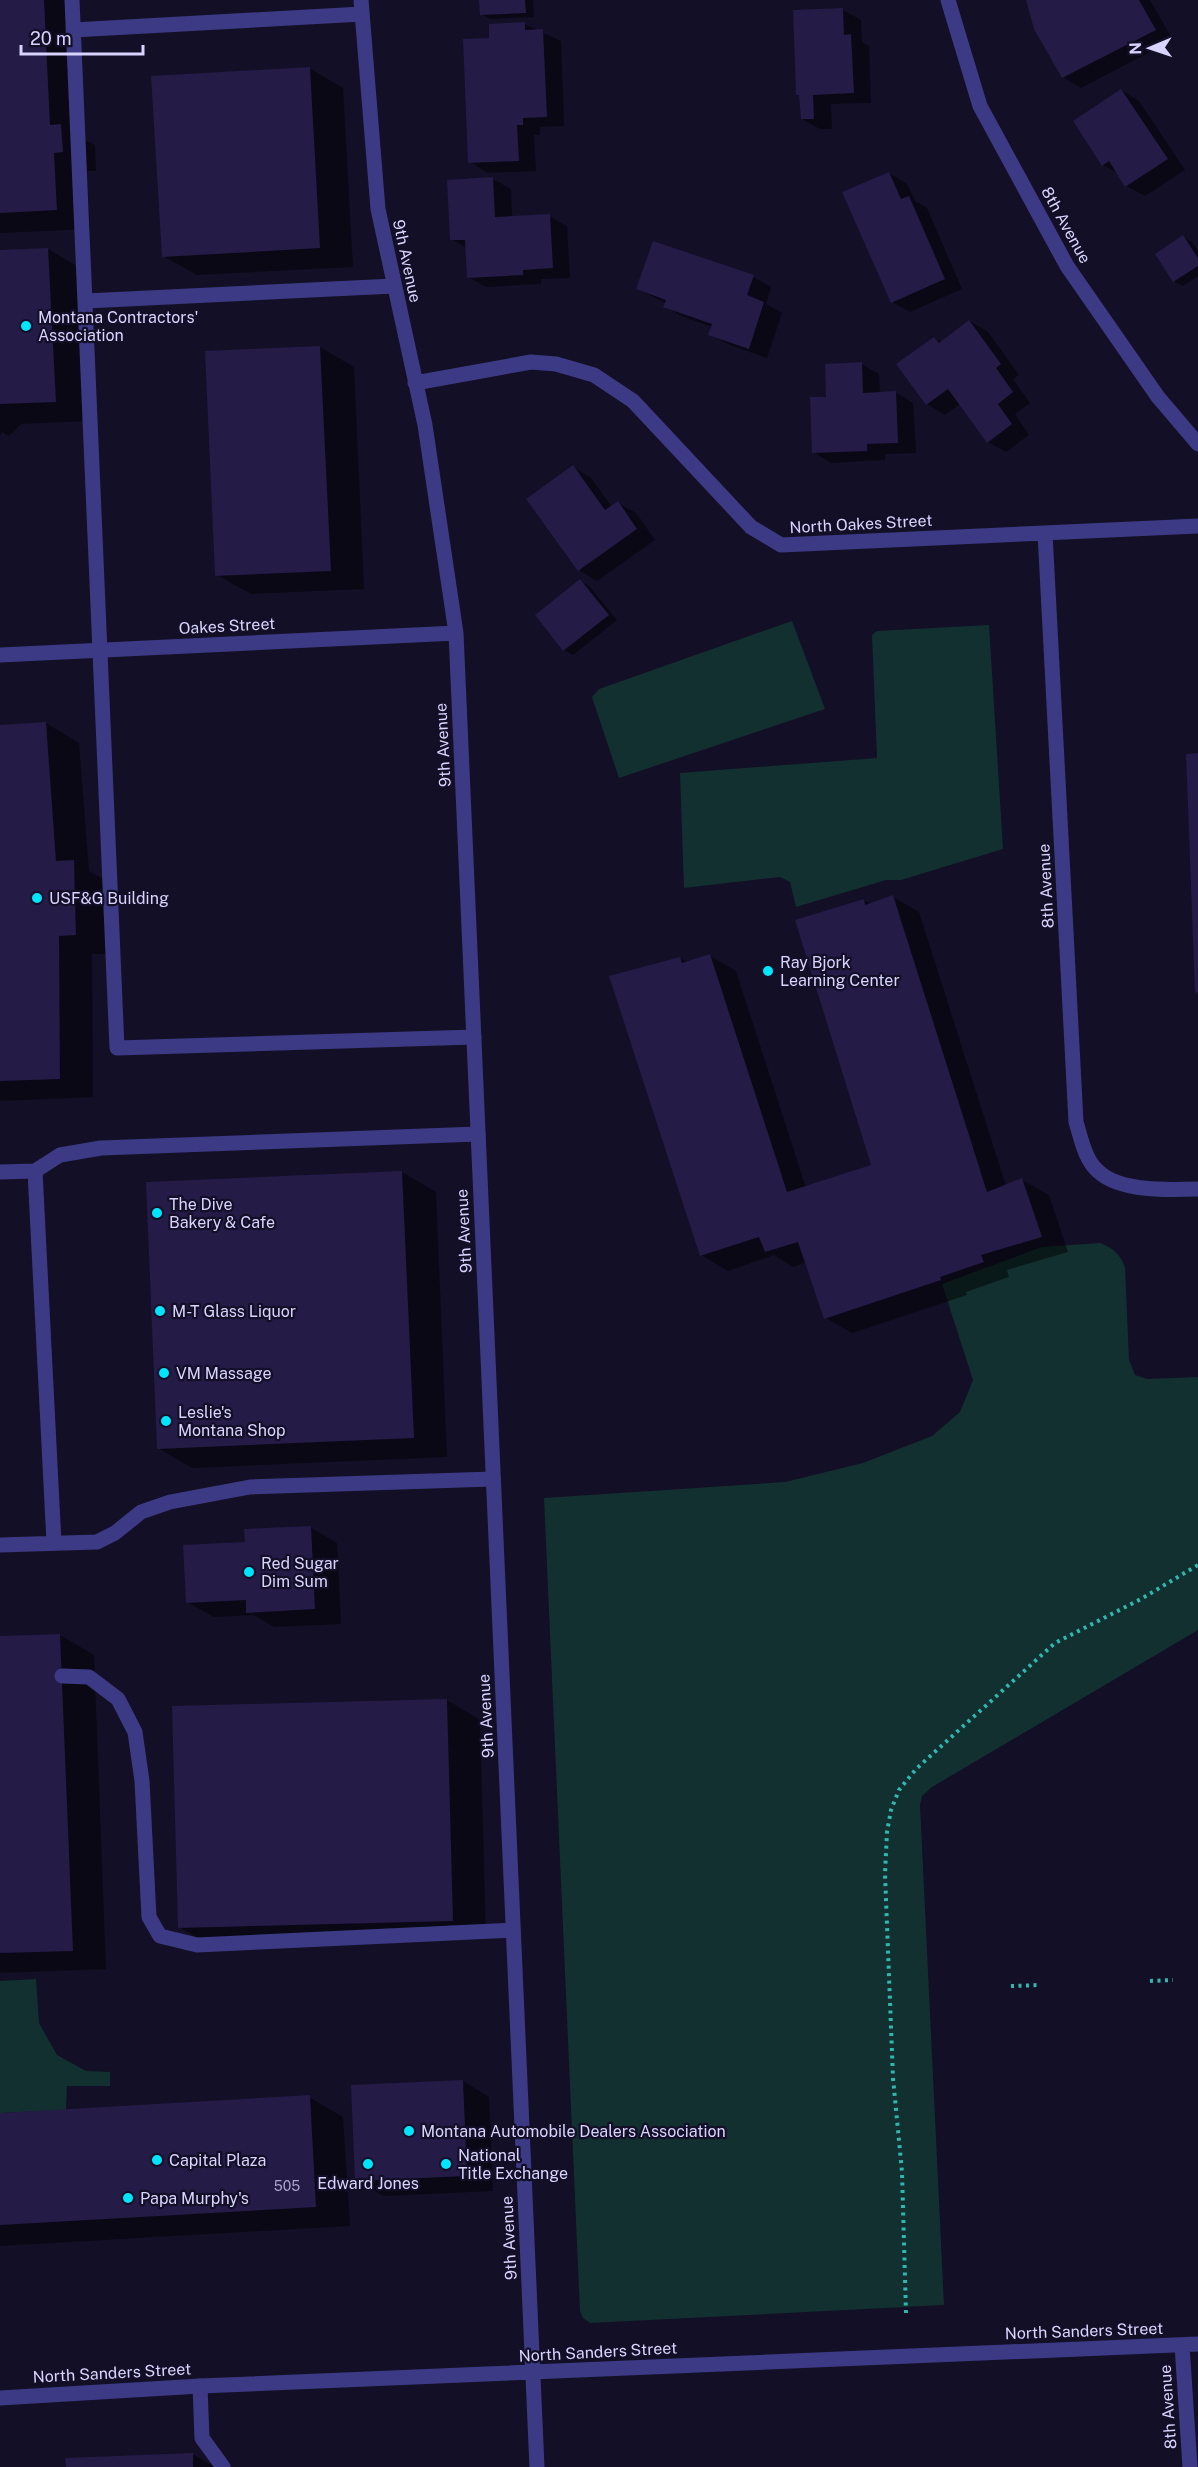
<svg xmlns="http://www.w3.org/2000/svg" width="1198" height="2467" viewBox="0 0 1198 2467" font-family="'Public Sans',sans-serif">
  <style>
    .green { fill: #12302f }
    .shadow { fill: #0007 }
    .building { fill: #241b47 }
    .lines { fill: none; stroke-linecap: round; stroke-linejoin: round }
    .path { stroke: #2fb8b0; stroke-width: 4; stroke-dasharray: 3 4.5; stroke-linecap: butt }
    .lane { stroke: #3d3a85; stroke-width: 15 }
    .street { stroke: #3d3a85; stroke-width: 15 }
    .poi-dot { fill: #00e5ff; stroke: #130f26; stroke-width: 2 }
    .labels { text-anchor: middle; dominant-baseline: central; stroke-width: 4.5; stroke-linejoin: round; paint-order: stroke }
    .number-label { font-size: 14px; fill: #aca6d1 }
    .street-label { font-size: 16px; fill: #d9d4ff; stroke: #130f26 }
    .poi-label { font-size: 16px; fill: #d9d4ff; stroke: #130f26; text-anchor: start }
  </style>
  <rect width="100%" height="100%" fill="#130f26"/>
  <path class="green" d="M792,621L825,709L619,778L592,697L599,689Z
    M989,625L1003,849L901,880H886L796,907L790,882L780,877L684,888L680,773L877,758L872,635L877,631Z
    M1100,1243C1113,1248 1120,1254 1125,1267L1129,1360L1135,1375L1147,1379L1198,1377V1630L932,1787L922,1796L920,1805L944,2305L590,2323L583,2318L580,2311L544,1498L785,1482L863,1463L932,1436L960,1412L973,1380L942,1284L1042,1247Z
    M36,1979L39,2023L57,2055L86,2071L110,2072V2086H67L66,2110L0,2113V1981Z"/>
  <path class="shadow" d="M0,0H76L83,139L95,145L96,171H87L90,229L0,233Z
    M481,0H533L534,17L490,19L481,14Z
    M1027,0H1150L1173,40L1081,88L1063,77Z
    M843,10L861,20L862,42L869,46L871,103L831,104L832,129H820L802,119L801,96Z
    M524,24L561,41L564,126L540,127V135H534L536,171L488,173L470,162L491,40Z
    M309,68L343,88L353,267L197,275L163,256Z
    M1121,90L1139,101L1185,170L1145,196L1126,186L1118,173L1103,165Z
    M889,173L907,184L915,201L927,208L962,289L910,312L892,302Z
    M493,179L511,189L512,217L549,216L567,226L570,278L541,279V284L486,287L468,277L467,248L451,239Z
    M1183,237L1192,242L1198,251V276L1183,286L1174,281Z
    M654,243L753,277L771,287L766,304L782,313L767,358L728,344L710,334L713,327L683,317L665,306L666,303L638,289Z
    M48,249L82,269L90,421L21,424L9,436L2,432L0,435V252Z
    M970,321L988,332L1019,375L1013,379L1030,403L1015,414L1029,435L1006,452L988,442L960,404L945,415L927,404L934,338L941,342Z
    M320,347L354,367L364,589L251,594L217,575Z
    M861,364L879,374L880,393L895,392L913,403L916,453L885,454V460L831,463L813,452L828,398Z
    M573,467L591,478L612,507L618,503L636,513L655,540L597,581L579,570L529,499Z
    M580,581L589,586L617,620L573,655L564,650Z
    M46,723L79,743L89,871L107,881L110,954H92L93,1097L0,1101V726Z
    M893,897L919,912L1006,1186L1022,1180L1049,1195L1068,1252L1007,1270L1009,1277L966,1292L967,1295L852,1333L826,1318L806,1262L793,1267L774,1255L728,1271L701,1255L680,958L688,963L710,956L736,971L806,1188L873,1166L863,900L871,904Z
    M402,1172L436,1192L447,1457L192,1468L158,1448Z
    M310,1527L337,1543L341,1624L274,1627L254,1615L214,1617L187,1602L246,1544Z
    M60,1635L94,1655L106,1969L0,1973V1637Z
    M447,1700L480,1720L486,1939L213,1947L179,1927Z
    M463,2081L489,2097L493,2191L383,2196L357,2180Z
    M309,2097L343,2117L350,2226L0,2246V2115Z
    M192,2454L215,2467H67Z"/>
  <path class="building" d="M0,0H44L50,125L61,124L63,152L54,153L57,210L0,213Z
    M479,0H525L526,13L480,15Z
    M1026,0H1139L1156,30L1062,78L1034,29Z
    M843,8L844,35L851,34L854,93L813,95L814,119H801L799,95H796L793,10Z
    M525,22V30L543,29L547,117L523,118V125H517L519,161L468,163L463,39L489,38V24Z
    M310,67L320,248L162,257L151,76Z
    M1121,89L1168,159L1125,187L1109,161L1102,166L1073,121Z
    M889,172L901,199L909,196L945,279L891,303L842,192Z
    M493,177L495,217L550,214L553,268L523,270V275L467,278L465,240H450L447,180Z
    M1183,235L1198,258V266L1173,282L1155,254Z
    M653,241L754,275L747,295L764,302L749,349L708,335L712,324L663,307L666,300L636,289Z
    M48,248L56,402L0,404V250Z
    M969,320L1001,364L996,368L1013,392L998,404L1012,424L987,443L948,389L926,405L896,364L934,337L939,343Z
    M320,346L331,571L215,576L205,351Z
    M862,362L863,393L896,391L898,443L867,444V451L812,453L810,397H826L825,364Z
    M573,465L605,510L618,501L637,529L578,571L526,499Z
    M580,579L609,615L563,651L535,615Z
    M46,722L56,861L74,860L76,935L59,936L60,1079L0,1081V725Z
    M1198,753V992L1195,993L1186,754Z
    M893,895L987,1192L1022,1178L1042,1237L981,1255L984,1262L940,1277L941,1280L824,1319L798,1242L765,1252L759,1237L700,1256L609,976L680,957L682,963L710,954L787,1192L871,1165L795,920L864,899L865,905Z
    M402,1171L414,1438L157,1449L146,1182Z
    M311,1526L315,1609L246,1613V1600L186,1603L183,1545L245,1542L244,1529Z
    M60,1634L73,1951L0,1953V1636Z
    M447,1699L453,1921L178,1928L172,1706Z
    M463,2080L467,2176L355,2181L351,2085Z
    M310,2095L316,2207L0,2225V2113Z
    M193,2453V2467H66L65,2458Z"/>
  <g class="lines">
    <path class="path" d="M1150,1981L1173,1980
      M1011,1986L1040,1985
      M906,2313L902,2172L893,2078L885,1874L887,1832L891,1810L899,1790L916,1769L1055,1643L1141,1599L1198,1565"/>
    <path class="lane" d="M72,0L117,1048L474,1037
      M73,30L362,14
      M86,301L394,286
      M35,1171L54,1543
      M0,1172L35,1171L60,1155L101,1148L478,1134
      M0,1545L97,1542L115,1533L141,1512L170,1502L250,1487L493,1479
      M62,1676L89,1677L118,1699L135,1732L142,1781L149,1917L160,1936L197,1945L513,1930
      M200,2386L202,2438L223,2467"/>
    <path class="street" d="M361,0L378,209L425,425L456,633L537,2467
      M948,0L980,106L1067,266L1158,397L1198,444
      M415,383L531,362L556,364L594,375L633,401L751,527L781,545L1198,526
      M1045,533L1076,1122C1081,1138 1085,1161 1099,1172C1121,1192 1170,1190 1198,1189
      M0,655L456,633
      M1182,2345L1190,2467
      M0,2398L200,2386L1198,2344"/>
  </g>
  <g class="poi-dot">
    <circle cx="26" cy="326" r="6"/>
    <circle cx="37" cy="898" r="6"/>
    <circle cx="768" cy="971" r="6"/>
    <circle cx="157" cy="1213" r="6"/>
    <circle cx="160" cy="1311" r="6"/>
    <circle cx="164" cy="1373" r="6"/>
    <circle cx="166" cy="1421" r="6"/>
    <circle cx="249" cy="1572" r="6"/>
    <circle cx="409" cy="2131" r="6"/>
    <circle cx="157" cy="2160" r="6"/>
    <circle cx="368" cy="2164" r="6"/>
    <circle cx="446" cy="2164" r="6"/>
    <circle cx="128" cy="2198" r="6"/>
  </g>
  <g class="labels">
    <g class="number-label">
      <text x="287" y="2186">505</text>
    </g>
    <g class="street-label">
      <text transform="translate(1066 225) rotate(61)">8th Avenue</text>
      <text transform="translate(407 261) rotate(78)">9th Avenue</text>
      <text transform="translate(861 524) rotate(-3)">North Oakes Street</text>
      <text transform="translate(227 626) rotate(-3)">Oakes Street</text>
      <text transform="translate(443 745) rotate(-93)">9th Avenue</text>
      <text transform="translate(1046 886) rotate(-93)">8th Avenue</text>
      <text transform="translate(464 1231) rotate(-93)">9th Avenue</text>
      <text transform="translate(486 1716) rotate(-93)">9th Avenue</text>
      <text transform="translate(509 2238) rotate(-93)">9th Avenue</text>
      <text transform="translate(1084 2331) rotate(-2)">North Sanders Street</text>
      <text transform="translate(598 2352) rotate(-3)">North Sanders Street</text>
      <text transform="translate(112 2373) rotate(-3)">North Sanders Street</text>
      <text transform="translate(1168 2407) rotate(-94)">8th Avenue</text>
    </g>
    <g class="poi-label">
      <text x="38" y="317">Montana Contractors'<tspan x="38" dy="18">Association</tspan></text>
      <text x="49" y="898">USF&amp;G Building</text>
      <text x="780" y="962">Ray Bjork<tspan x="780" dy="18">Learning Center</tspan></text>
      <text x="169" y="1204">The Dive<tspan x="169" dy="18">Bakery &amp; Cafe</tspan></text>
      <text x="172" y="1311">M-T Glass Liquor</text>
      <text x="176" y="1373">VM Massage</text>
      <text x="178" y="1412">Leslie's<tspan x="178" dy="18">Montana Shop</tspan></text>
      <text x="261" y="1563">Red Sugar<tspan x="261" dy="18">Dim Sum</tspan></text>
      <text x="421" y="2131">Montana Automobile Dealers Association</text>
      <text x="458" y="2155">National<tspan x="458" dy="18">Title Exchange</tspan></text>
      <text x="169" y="2160">Capital Plaza</text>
      <text x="368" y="2183" text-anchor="middle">Edward Jones</text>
      <text x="140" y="2198">Papa Murphy's</text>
    </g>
  </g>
  <g transform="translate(1150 48) rotate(268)" stroke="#130f26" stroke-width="4.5" paint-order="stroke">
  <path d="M0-4.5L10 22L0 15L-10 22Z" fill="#d9d4ff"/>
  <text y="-9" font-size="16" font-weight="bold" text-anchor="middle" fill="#d9d4ff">N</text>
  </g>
  <path d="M21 45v9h122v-9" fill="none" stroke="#d9d4ff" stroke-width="3"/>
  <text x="30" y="45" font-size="18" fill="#d9d4ff" stroke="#130f26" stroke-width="4.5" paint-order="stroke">20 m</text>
</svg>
